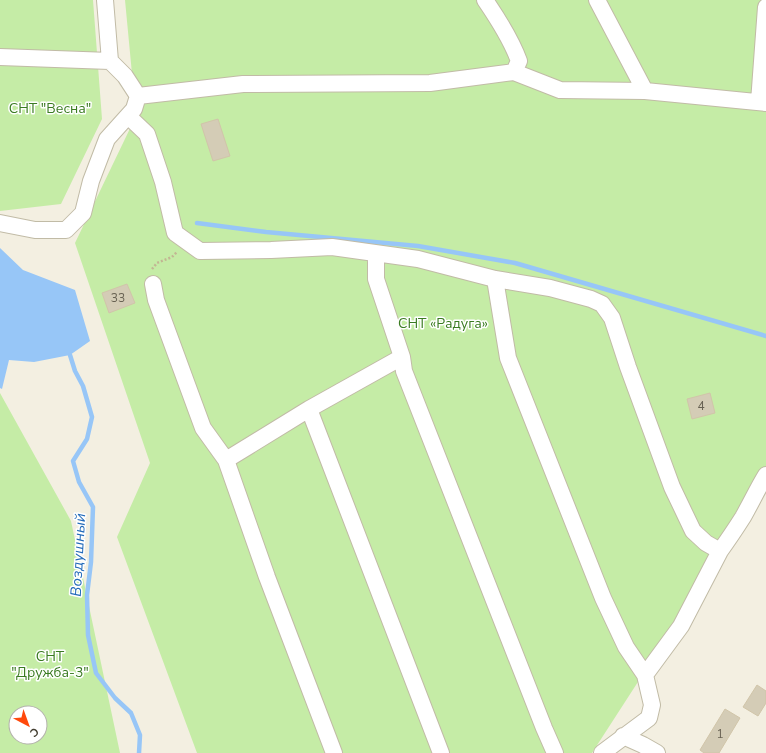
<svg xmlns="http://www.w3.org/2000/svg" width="766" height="753" viewBox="0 0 766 753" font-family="'Nunito Sans',sans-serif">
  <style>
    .green { fill: #c5eca6; fill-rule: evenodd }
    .water { fill: #97c6f7 }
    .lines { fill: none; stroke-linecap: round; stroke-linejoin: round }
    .stream { stroke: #97c6f7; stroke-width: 4.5 }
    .building { fill: #d4ccb6; stroke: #d1c5a9 }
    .street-casing { stroke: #c1bba6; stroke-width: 18 }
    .path { stroke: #c2b693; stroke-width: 2.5; stroke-dasharray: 2 2; stroke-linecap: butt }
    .street { stroke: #fff; stroke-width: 16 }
    .labels { text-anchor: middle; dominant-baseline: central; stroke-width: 3; stroke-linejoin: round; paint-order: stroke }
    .number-label { font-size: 12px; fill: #686253 }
    .park-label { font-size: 14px; fill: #3a7b21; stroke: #fff }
    .water-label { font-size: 15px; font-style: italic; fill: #226ab9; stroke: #fff }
  </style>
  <rect width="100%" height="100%" fill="#f3efe1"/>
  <path class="green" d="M0,0H93L102,119L61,204L0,211Z
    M125,0H766V484L592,753H197L117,537L150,463L75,243L136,116Z
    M0,393L71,521L120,753H0ZM16,713H40V737H16Z"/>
  <path class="water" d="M0,248L23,270L75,290L90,341L70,355L34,362L9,360L2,389L0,388Z"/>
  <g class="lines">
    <path class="stream" d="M197,223L266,232L418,246L515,263L766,336
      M70,355L75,371L83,386L92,417L87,439L73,461L79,482L93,507L91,562L87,595L88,635L96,673L115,698L131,713L140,735L139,753"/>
  </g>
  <path class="building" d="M218,119L230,156L213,161L201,124Z
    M127,284L135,303L109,313L102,293Z
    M710,393L715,413L692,419L687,399Z
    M757,685L766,691V703L758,716L743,707Z
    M725,709L740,718L719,753H704L700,750Z"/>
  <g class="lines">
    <defs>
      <path id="street" d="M105,0L110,61
        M485,0C498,19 511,39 519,61L514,72
        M597,0L645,91
        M0,57L110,61L125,76L138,96L134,109L107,139L91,181L83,213L66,230H35L0,223
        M138,96L243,84L430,83L514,72L560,90L645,91L766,103
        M759,102L766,7
        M128,116L147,134L163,182L175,233L200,251L271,250L332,247L418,259L495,279L550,288L591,299L602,304L612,318L628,367L672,487L693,531L706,543L720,551
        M495,279L508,358L603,598L626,647L645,675
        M153,284L156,300L203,428L226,460L267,577L334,753
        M402,357L404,371L544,728L555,753
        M309,409L441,753
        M226,460L309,409L402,357L376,279V253
        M623,736L643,745L657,753
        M602,753L649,718L652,705L645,675L681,626L720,551C728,540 736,528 743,517C751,503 758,488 766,475"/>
    </defs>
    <use href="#street" class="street-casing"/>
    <path class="path" d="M152,269L157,263L172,257L177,252"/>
    <use href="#street" class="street"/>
  </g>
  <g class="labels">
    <g class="number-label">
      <text x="118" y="298">33</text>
      <text x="701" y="406">4</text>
      <text x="720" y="734">1</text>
    </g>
    <g class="park-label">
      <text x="50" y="108">СНТ "Весна"</text>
      <text x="443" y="323">СНТ «Радуга»</text>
      <text x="50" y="656">СНТ<tspan x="50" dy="16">"Дружба-3"</tspan></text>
    </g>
    <g class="water-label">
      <text transform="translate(78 555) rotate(-87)">Воздушный</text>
    </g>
  </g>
  <g transform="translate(28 725) rotate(139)"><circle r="19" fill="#ffffff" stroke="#b4b2ad"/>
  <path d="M0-3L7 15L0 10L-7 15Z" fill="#ff490c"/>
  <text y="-6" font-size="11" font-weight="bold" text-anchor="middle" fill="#443f32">С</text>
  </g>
</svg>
